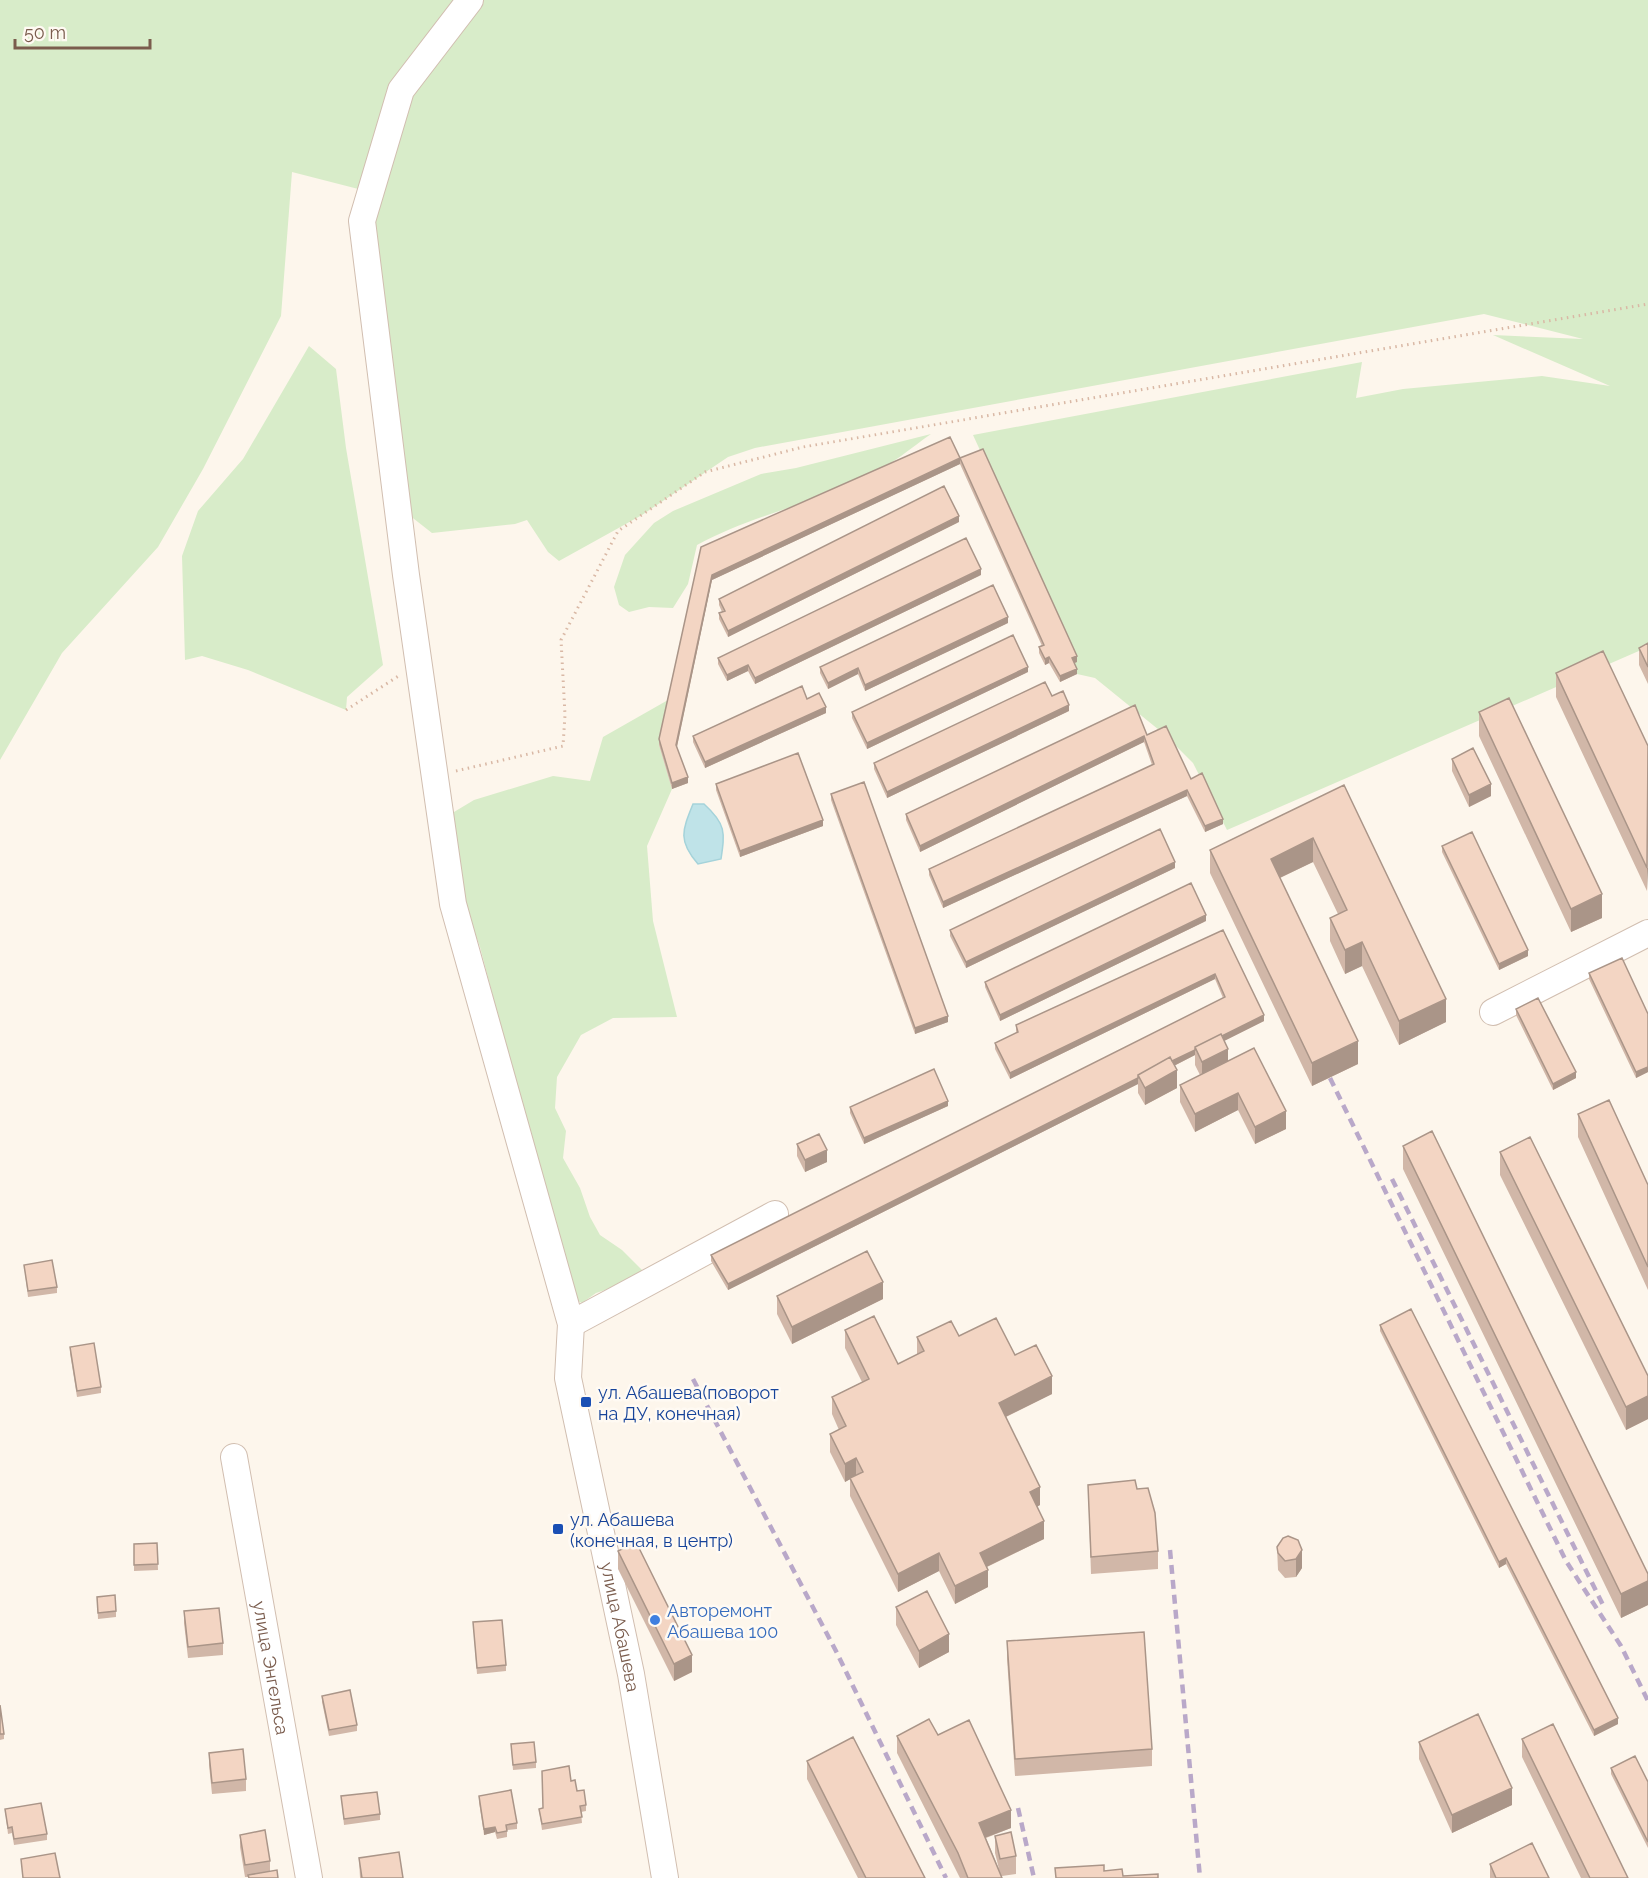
<svg xmlns="http://www.w3.org/2000/svg" width="1648" height="1878" viewBox="0 0 1648 1878" font-family="Raleway,sans-serif">
  <style>
    .green { fill: #d8ecc9 }
    .water { fill: #bfe3e8; stroke: #a5d3da; stroke-width: 1.5 }
    .lines { fill: none; stroke-linecap: round; stroke-linejoin: round }
    .minor-casing { stroke: #d1beb0; stroke-width: 28 }
    .path { stroke: #d9b8a5; stroke-width: 3; stroke-dasharray: 1.5 4.5; stroke-linecap: butt }
    .minor { stroke: #fff; stroke-width: 26 }
    .rail { stroke: #b9a8c9; stroke-width: 4.5; stroke-dasharray: 9 6; stroke-linecap: butt }
    .wall { fill: #d1b7a8 }
    .shaded-wall { fill: #aa9588 }
    .building { fill: #f3d5c3; stroke: #aa9588; stroke-width: 1.5 }
    .transit-dot { fill: #1a4fb4; stroke: #fffaf3; stroke-width: 2 }
    .shop-dot { fill: #3f7fe0; stroke: #fffaf3; stroke-width: 2 }
    .labels { text-anchor: middle; dominant-baseline: central; stroke-width: 5; stroke-linejoin: round; paint-order: stroke }
    .transit-label { font-size: 18px; fill: #164399; stroke: #fffaf3; text-anchor: start }
    .shop-label { font-size: 18px; fill: #366cbe; stroke: #fffaf3; text-anchor: start }
    .street-label { font-size: 18px; fill: #7a5c4d; stroke: #fffaf3 }
  </style>
  <rect width="100%" height="100%" fill="#fdf6ec"/>
  <path class="green" d="M0,0H1648V647L1227,830L1193,763L1164,734L1095,678L1077,674L1072,664L1077,661L973,435L1362,362L1356,398L1403,389L1542,376L1610,386L1493,335L1583,339L1484,314L755,448L728,457L642,515L559,561L548,552L527,520L515,524L432,533L409,515L370,192L292,172L281,316L203,469L158,547L62,653L0,760Z
    M309,346L336,369L346,448L383,665L347,697L346,710L248,670L202,656L185,660L182,556L198,511L243,459Z
    M931,434C911,448 891,465 869,476C814,504 751,515 697,545L688,584L673,608L649,607L629,612L619,605L614,587L625,555L654,523L673,511L761,474L796,468Z
    M668,700L659,745L672,789L647,846L653,921L677,1017L613,1018L581,1035L557,1077L555,1108L566,1131L563,1158L580,1188L590,1217L600,1235L622,1250L648,1276L596,1293L582,1303L572,1298L480,947L460,892L449,815L474,800L553,776L590,781L603,737Z"/>
  <path class="water" d="M693,804H704C726,824 725,832 721,859L698,864C678,841 682,831 693,804Z"/>
  <g class="lines">
    <defs>
      <g id="minor">
        <path id="s1" d="M470,0L401,90L362,221L406,575L453,904L571,1324L568,1378L631,1674L665,1878"/>
        <path d="M1493,1012L1648,933"/>
        <path d="M571,1324L775,1214"/>
        <path id="s2" d="M234,1457L309,1878"/>
      </g>
    </defs>
    <use href="#minor" class="minor-casing"/>
    <path class="path" d="M346,710L400,675
      M456,771L563,746L565,715L561,640L618,531L705,472L803,447L1648,304"/>
    <use href="#minor" class="minor"/>
    <path class="rail" d="M1330,1078L1566,1561L1621,1646L1648,1701
      M1392,1179L1603,1605
      M693,1379L837,1653L946,1878
      M1170,1550L1200,1878
      M1018,1808L1034,1878"/>
  </g>
  <path class="wall" d="M960,458L1077,662L1074,663L1077,674L1060,682L1049,663L1045,665L1039,653V647L1042,646L960,464L712,580L677,747L688,783L672,789L659,745V739L701,547Z
    M959,522L728,637L719,619V613L722,612L719,605V599Z
    M981,575L755,684L748,671L727,681L718,664V658Z
    M1008,623L865,691L858,674L828,689L820,673V667Z
    M1648,643V684L1639,665V648Z
    M1028,672L867,749L852,718V712Z
    M1556,673L1648,746L1647,891L1556,697Z
    M807,699L826,713L705,768L693,742V736Z
    M1069,711L887,798L874,769V763Z
    M1479,712L1602,918L1571,932L1479,736Z
    M1147,735L1191,779L1223,824L1205,832L1187,796L943,908L929,875V869L1152,765L1144,742L920,852L906,820V814Z
    M1452,759L1491,796L1469,807L1452,771Z
    M716,784L823,826L740,857L716,790Z
    M1344,785L1446,1022L1399,1045L1362,966L1345,974L1330,941V918L1338,914L1313,862L1280,878L1358,1064L1312,1086L1210,873V850Z
    M831,794L948,1022L915,1034L831,800Z
    M1442,846L1528,956L1499,970L1442,852Z
    M1175,868L966,968L950,936V930Z
    M1206,921L1000,1021L985,987V982Z
    M1223,930L1264,1021L1224,1041L1228,1061L1286,1129L1255,1144L1238,1110L1195,1132L1180,1102V1085L1200,1075L1195,1065V1055L1174,1066L1177,1088L1145,1105L1138,1093V1084L728,1290L711,1261V1255L1223,998L1215,979L1010,1079L995,1049V1043L1016,1033V1025Z
    M1589,973L1648,1014V1072L1636,1078L1589,979Z
    M1516,1009L1576,1078L1553,1090L1516,1015Z
    M948,1106L864,1144L850,1113V1107Z
    M1578,1114L1648,1185V1290L1578,1137Z
    M797,1144L827,1162L805,1172L797,1156Z
    M1403,1146L1648,1574V1605L1621,1618L1403,1169Z
    M1500,1152L1648,1376V1419L1626,1430L1500,1175Z
    M24,1265L57,1287V1293L28,1297Z
    M777,1296L883,1299L792,1344L777,1314Z
    M1380,1325L1618,1724L1594,1736L1506,1564L1499,1568L1380,1331Z
    M845,1330L898,1364L917,1355V1337L959,1336L1015,1355L1052,1394L1006,1417L1040,1505L1037,1507L1044,1539L987,1567L988,1587L955,1604L939,1571L898,1592L850,1496V1479L845,1482L830,1452V1434L839,1430L832,1414V1397L862,1382L845,1348Z
    M70,1347L101,1387V1393L77,1397L70,1353Z
    M1088,1485L1158,1551V1569L1091,1574Z
    M1283,1538L1302,1568L1296,1577L1285,1578L1278,1570L1277,1547Z
    M157,1543L158,1570L134,1571V1544Z
    M618,1551L692,1672L674,1681L618,1569Z
    M97,1597L116,1611V1617L98,1619Z
    M896,1607L949,1652L919,1668L896,1625Z
    M184,1611L223,1643V1655L188,1658L184,1623Z
    M473,1622L506,1665V1671L477,1674Z
    M1007,1641L1152,1749V1766L1015,1776L1007,1659Z
    M322,1696L357,1725V1731L329,1736L322,1702Z
    M0,1705L4,1734V1739L0,1740Z
    M938,1735L1011,1828L986,1838L999,1869L995,1853V1836L1016,1856V1874L1002,1876V1878H960L897,1753V1736Z
    M1522,1739L1628,1878H1581L1522,1757Z
    M1419,1742L1512,1805L1452,1833L1419,1759Z
    M511,1744L536,1762V1768L513,1770Z
    M209,1753L246,1779V1791L212,1794L209,1765Z
    M807,1761L925,1878H858L807,1779Z
    M1611,1768L1648,1782V1848L1611,1774Z
    M571,1781L586,1805V1811L581,1812L582,1823L542,1830L539,1809L543,1808Z
    M341,1796L380,1814V1820L344,1825Z
    M479,1796L517,1823V1829L507,1830V1837L497,1839L495,1832L484,1835L479,1802Z
    M5,1809L47,1834V1840L14,1845L12,1833L8,1834Z
    M240,1835L270,1861V1871L278,1878L245,1877L240,1847Z
    M359,1858L403,1878H360Z
    M1490,1864L1549,1878H1490Z"/>
  <path class="shaded-wall" d="M960,458V464L712,580L676,751V745L712,575Z
    M959,516V522L728,637V631Z
    M981,569V575L755,684V678Z
    M1008,617V623L865,691V685Z
    M1077,656V662L1072,664V658Z
    M1049,657V663L1045,665V659Z
    M748,665V671L727,681V675Z
    M1028,667V672L867,749V743Z
    M858,668V674L828,689V683Z
    M1077,669V674L1060,682V676Z
    M1069,705V711L887,798V792Z
    M826,707V713L705,768V762Z
    M1144,736V742L920,852V846Z
    M688,777V783L672,789V783Z
    M1491,784V796L1469,807V795Z
    M1187,790V796L943,908V902Z
    M1223,819V824L1205,832V826Z
    M823,820V826L740,857V851Z
    M1313,838V862L1271,882V859Z
    M1175,862V868L966,968V962Z
    M1647,868H1648L1647,891Z
    M1602,894V918L1571,932V909Z
    M1206,915V921L1000,1021V1015Z
    M1362,942V966L1345,974V950Z
    M1528,950V956L1499,970V964Z
    M1215,974V979L1010,1079V1073Z
    M1446,999V1022L1399,1045V1021Z
    M1264,1015V1021L1198,1054L1196,1049Z
    M948,1016V1022L915,1034V1028Z
    M1358,1041V1064L1312,1086V1063Z
    M1228,1049V1066L1202,1080V1062Z
    M1195,1050V1055L1142,1082L1139,1077Z
    M1648,1067V1072L1636,1078V1072Z
    M1177,1070V1088L1145,1105V1088Z
    M1576,1072V1078L1553,1090V1084Z
    M1138,1078V1084L728,1290V1284Z
    M1238,1093V1110L1195,1132V1114Z
    M948,1101V1106L864,1144V1138Z
    M1286,1111V1129L1255,1144V1127Z
    M827,1150V1162L805,1172V1160Z
    M883,1282V1299L792,1344V1327Z
    M1052,1376V1394L999,1420V1403Z
    M1648,1396V1419L1626,1430V1407Z
    M856,1458V1476L845,1482V1464Z
    M1040,1487V1505L1030,1510V1492Z
    M1044,1521V1539L980,1570V1553Z
    M1302,1550V1568L1296,1577V1559Z
    M939,1553V1571L898,1592V1574Z
    M1506,1558V1564L1499,1568V1562Z
    M988,1570V1587L955,1604V1586Z
    M1648,1581V1605L1621,1618V1594Z
    M949,1634V1652L919,1668V1651Z
    M692,1655V1672L674,1681V1664Z
    M1618,1718V1724L1594,1736V1730Z
    M1512,1788V1805L1452,1833V1815Z
    M1011,1810V1828L979,1840V1823Z
    M495,1827V1832L484,1835V1829Z"/>
  <path class="building" d="M950,437L960,458L712,575L676,745L688,777L672,783L659,739L701,547Z
    M983,449L1077,656L1072,658L1077,669L1060,676L1049,657L1045,659L1039,647L1044,645L960,458Z
    M944,486L959,516L728,631L719,613L725,611L719,599Z
    M966,538L981,569L755,678L748,665L727,675L718,658Z
    M993,585L1008,617L865,685L858,668L828,683L820,667Z
    M1013,635L1028,667L867,743L852,712Z
    M1648,643V667L1639,648Z
    M1603,651L1648,746L1647,868L1556,673Z
    M1045,682L1052,696L1063,691L1069,705L887,792L874,763Z
    M802,686L807,699L819,693L826,707L705,762L693,736Z
    M1509,698L1602,894L1571,909L1479,712Z
    M1135,705L1147,735L1166,726L1191,779L1202,773L1223,819L1205,826L1187,790L943,902L929,869L1154,764L1144,736L920,846L906,814Z
    M1473,748L1491,784L1469,795L1452,759Z
    M798,753L823,820L740,851L716,784Z
    M864,782L948,1016L915,1028L831,794Z
    M1344,785L1446,999L1399,1021L1362,942L1345,950L1330,918L1347,910L1313,838L1271,859L1358,1041L1312,1063L1210,850Z
    M1160,829L1175,862L966,962L950,930Z
    M1472,832L1528,950L1499,964L1442,846Z
    M1191,883L1206,915L1000,1015L985,982Z
    M1223,930L1264,1015L1222,1036L1221,1034L1195,1047V1050L1172,1061L1170,1057L1138,1075V1078L728,1284L711,1255L1225,997L1215,974L1010,1073L995,1043L1018,1032L1016,1025Z
    M1622,958L1648,1014V1067L1636,1072L1589,973Z
    M1538,998L1576,1072L1553,1084L1516,1009Z
    M1221,1034L1228,1049L1202,1062L1195,1047Z
    M1254,1048L1286,1111L1255,1127L1238,1093L1195,1114L1180,1085Z
    M1170,1057L1177,1070L1145,1088L1138,1075Z
    M934,1069L948,1101L864,1138L850,1107Z
    M1609,1100L1648,1185V1267L1578,1114Z
    M1432,1131L1648,1574V1581L1621,1594L1403,1146Z
    M819,1134L827,1150L805,1160L797,1144Z
    M1530,1137L1648,1376V1396L1626,1407L1500,1152Z
    M867,1251L883,1282L792,1327L777,1296Z
    M52,1260L57,1287L28,1291L24,1265Z
    M1411,1309L1618,1718L1594,1730L1506,1558L1499,1562L1380,1325Z
    M874,1316L898,1364L924,1351L917,1337L951,1321L959,1336L996,1318L1015,1355L1036,1345L1052,1376L999,1403L1040,1487L1030,1492L1044,1521L980,1553L988,1570L955,1586L939,1553L898,1574L850,1478L863,1472L856,1458L845,1464L830,1434L846,1426L832,1397L869,1379L845,1330Z
    M94,1343L101,1387L77,1391L70,1347Z
    M1135,1480L1137,1489L1148,1488L1155,1513L1158,1551L1091,1557L1088,1485Z
    M1288,1536L1298,1540L1302,1550L1296,1559L1285,1561L1278,1553L1277,1547L1283,1538Z
    M636,1542L692,1655L674,1664L618,1551Z
    M157,1543L158,1564L134,1565V1544Z
    M927,1591L949,1634L919,1651L896,1607Z
    M115,1595L116,1611L98,1613L97,1597Z
    M219,1608L223,1643L188,1647L184,1611Z
    M502,1620L506,1665L477,1668L473,1622Z
    M1144,1632L1152,1749L1015,1759L1007,1641Z
    M350,1690L357,1725L329,1730L322,1696Z
    M0,1705L4,1734H0Z
    M1478,1714L1512,1788L1452,1815L1419,1742Z
    M929,1719L938,1735L969,1720L1011,1810L979,1823L1002,1878H968L958,1853L897,1736Z
    M1553,1724L1628,1878H1590L1522,1739Z
    M853,1737L925,1878H866L807,1761Z
    M534,1742L536,1762L513,1765L511,1744Z
    M243,1749L246,1779L212,1783L209,1753Z
    M1635,1756L1648,1782V1842L1611,1768Z
    M569,1766L571,1781L575,1780L577,1791L584,1790L586,1805L580,1806L582,1817L542,1824L539,1809L543,1808L542,1771Z
    M511,1790L517,1823L506,1825L507,1831L497,1833L495,1827L484,1829L479,1796Z
    M377,1792L380,1814L344,1819L341,1796Z
    M41,1803L47,1834L14,1839L12,1827L8,1828L5,1809Z
    M265,1830L270,1861L245,1865L240,1835Z
    M1011,1832L1016,1856L1000,1859L995,1836Z
    M1532,1843L1549,1878H1496L1490,1864Z
    M399,1852L403,1878H362L359,1858Z
    M55,1853L60,1878H23L21,1859Z
    M1104,1865V1871L1122,1869L1123,1876L1158,1874V1878H1056L1055,1868Z
    M277,1870L278,1878H249L248,1875Z"/>
  <g class="transit-dot">
    <rect x="580" y="1396" width="12" height="12" rx="3"/>
    <rect x="552" y="1523" width="12" height="12" rx="3"/>
  </g>
  <circle class="shop-dot" cx="655" cy="1620" r="6"/>
  <g class="labels">
    <g class="transit-label">
      <text x="598" y="1392">ул. Абашева(поворот<tspan x="598" dy="21">на ДУ, конечная)</tspan></text>
      <text x="570" y="1519">ул. Абашева<tspan x="570" dy="21">(конечная, в центр)</tspan></text>
    </g>
    <g class="shop-label">
      <text x="667" y="1610">Авторемонт<tspan x="667" dy="21">Абашева 100</tspan></text>
    </g>
    <g class="street-label">
      <text stroke="none"><textPath href="#s1" startOffset="1684">улица Абашева</textPath></text>
      <text stroke="none"><textPath href="#s2" startOffset="214">улица Энгельса</textPath></text>
    </g>
  </g>
  <path d="M15 39v9h135v-9" fill="none" stroke="#7a5c4d" stroke-width="3"/>
  <text x="24" y="39" font-size="18" fill="#7a5c4d" stroke="#fffaf3" stroke-width="4.5" paint-order="stroke">50 m</text>
</svg>
